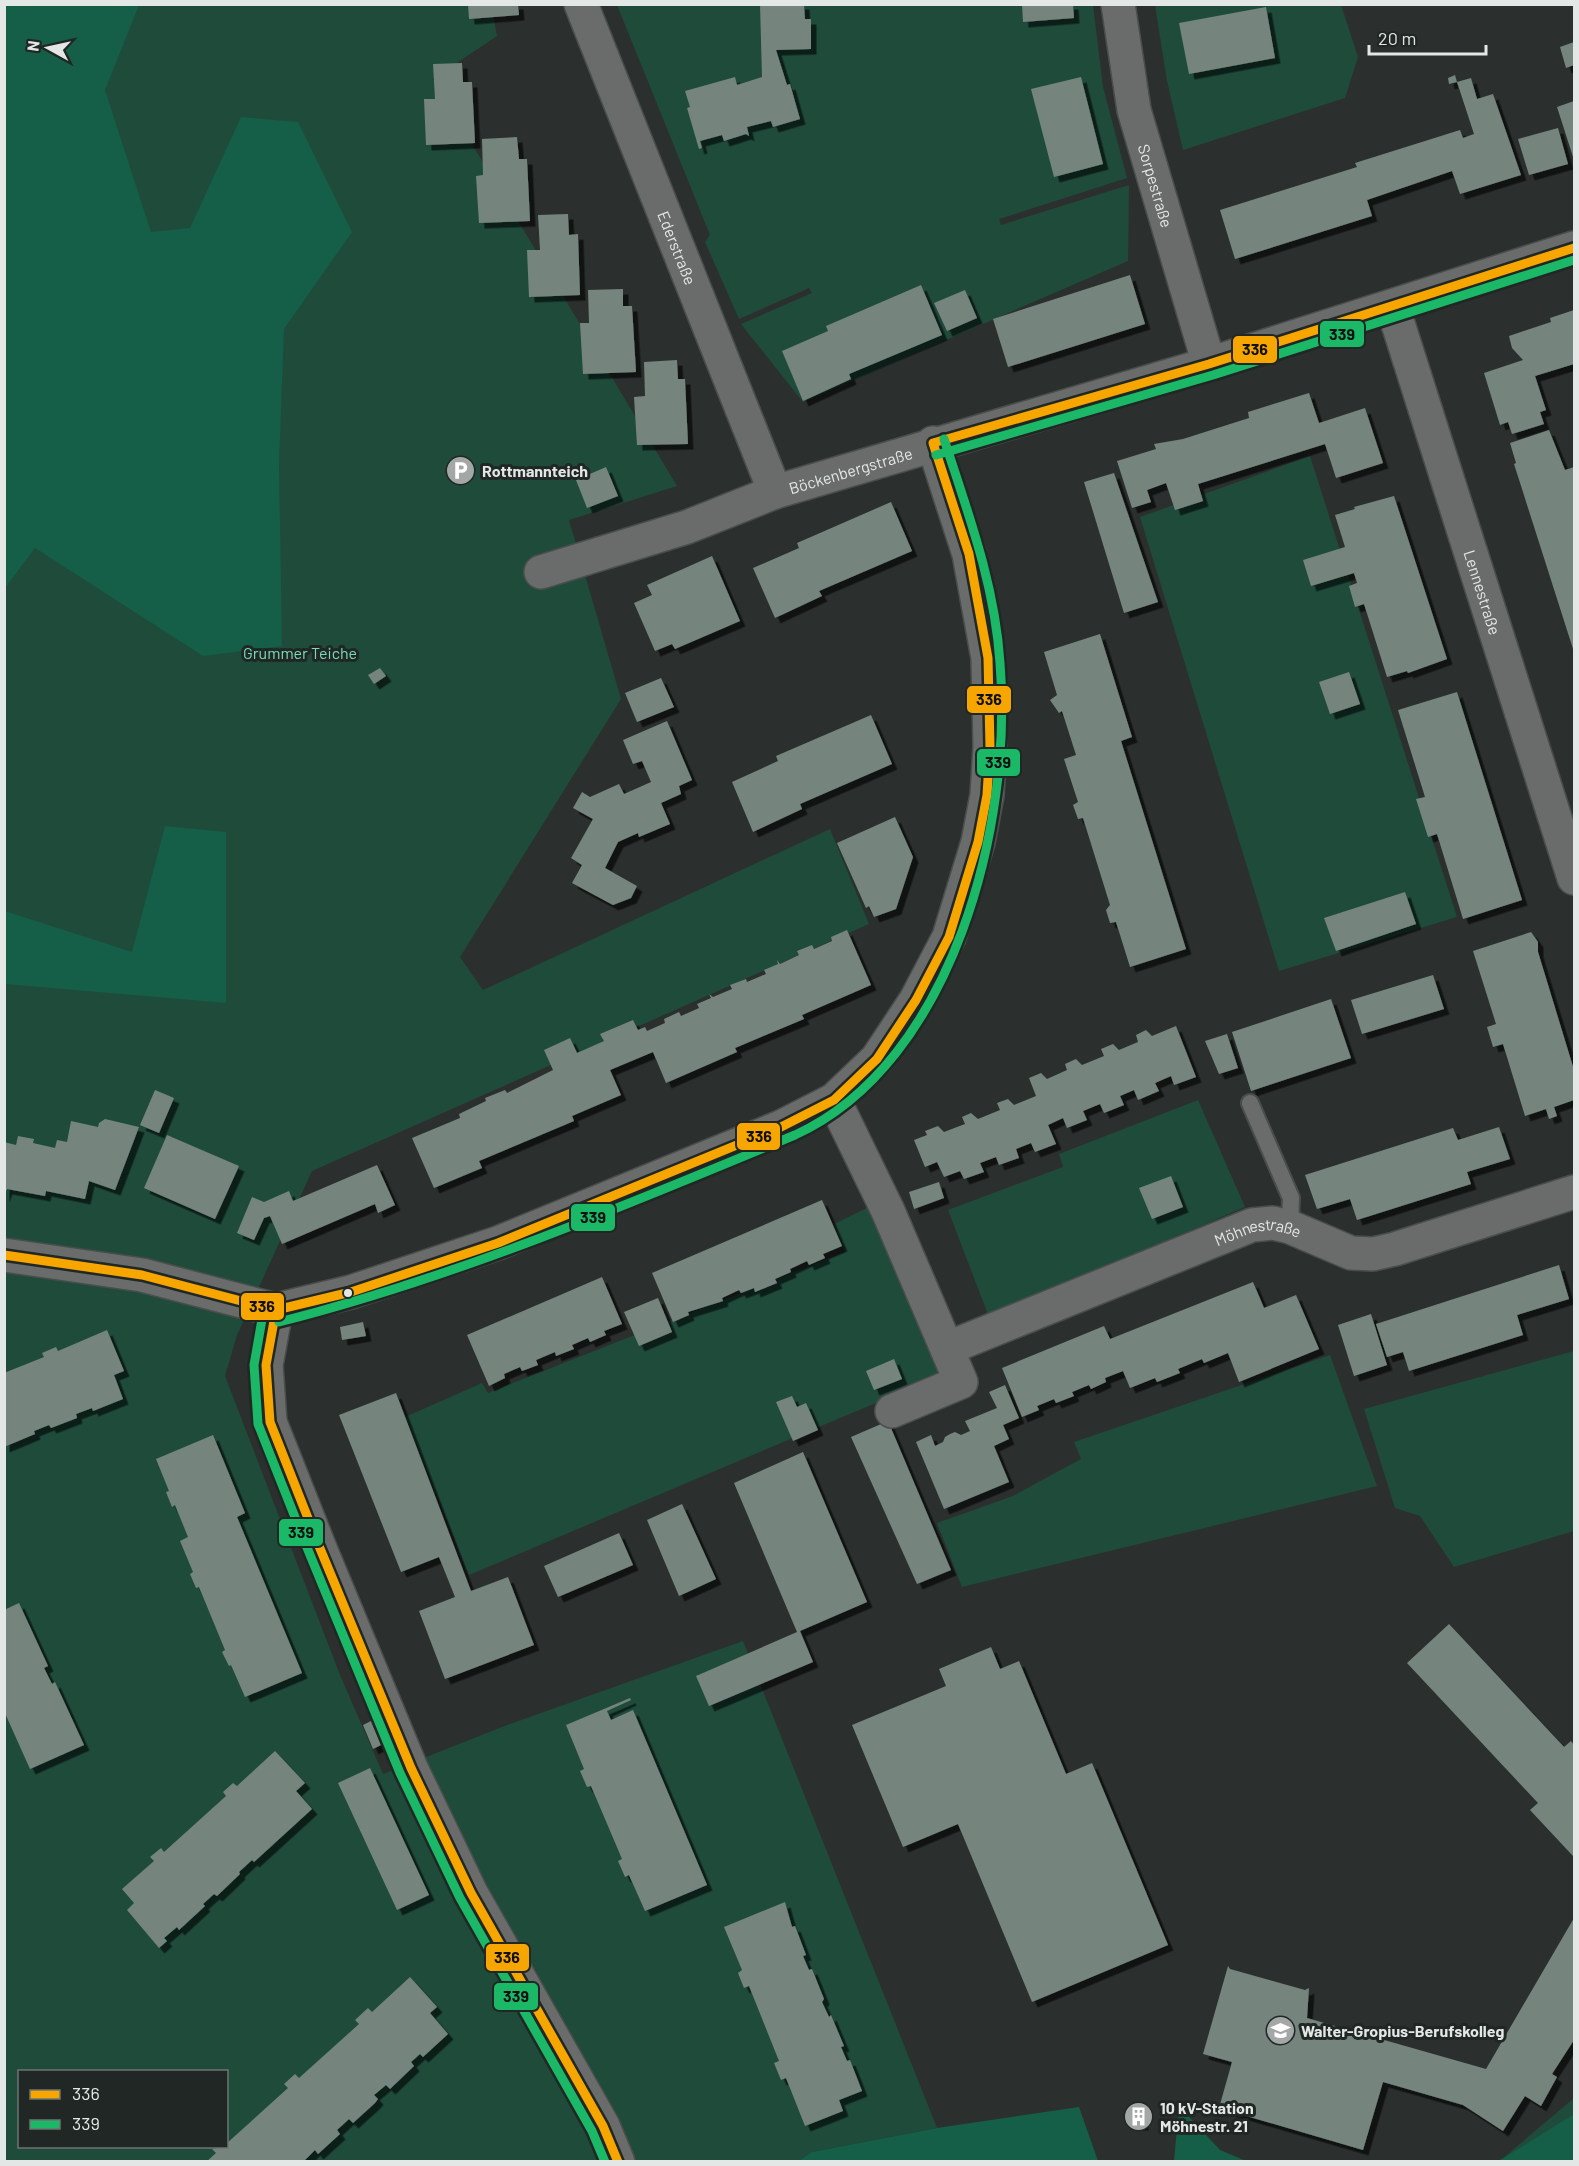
<svg xmlns="http://www.w3.org/2000/svg" width="1579" height="2166" viewBox="0 0 1579 2166" font-family="Barlow,sans-serif">
  <style>
    .green { fill: #1f4b3b; fill-rule: evenodd }
    .forest { fill: #155e47 }
    .building { fill: #74857e; filter: url(#shadow) }
    .lines { fill: none; stroke-linecap: round; stroke-linejoin: round }
    .lane-casing { stroke: #494e4c; stroke-width: 20 }
    .street-casing { stroke: #494e4c; stroke-width: 36 }
    .lane { stroke: #696c6b; stroke-width: 16 }
    .street { stroke: #696c6b; stroke-width: 33 }
    .bus-1-casing { stroke: #202724; stroke-width: 14 }
    .bus-2-casing { stroke: #202724; stroke-width: 14 }
    .bus-1 { stroke: #f7a600; stroke-width: 9 }
    .bus-2 { stroke: #1ab867; stroke-width: 9 }
    .bus-dot { fill: #e3e8e6; stroke: #202724; stroke-width: 2 }
    .labels { text-anchor: middle; dominant-baseline: central; stroke-width: 6; stroke-linejoin: round; paint-order: stroke }
    .street-label { font-size: 16px; fill: #e3e8e6; stroke: #202724 }
    .poi-label { font-size: 16px; font-weight: bold; fill: #e3e8e6; stroke: #202724; text-anchor: start }
    .park-label { font-size: 16px; fill: #75e0b7; stroke: #202724 }
    .line-badge { stroke: #202724; stroke-width: 2 }
    .pale-badge-label { font-size: 16px; text-anchor: middle; font-weight: bold; fill: #111 }
  </style>
  <defs>
    <filter id="shadow"><feDropShadow dx="5.5" dy="5.5" stdDeviation="0" flood-color="#0009"/></filter>
  </defs>
  <rect width="100%" height="100%" fill="#2b302e"/>
  <path class="green" d="M5,5H491L497,36L433,79L677,486L569,520L621,699L460,957L483,990L830,829L869,924L312,1171L237,1335L225,1376L340,1675L383,1774L507,1725L743,1641L937,2128L812,2152L808,2162L5,2161ZM20,2072H226V2146H20Z
    M617,5H1093L1103,87L1127,178L999,219L1001,225L1129,185L1128,261L803,402L741,324L812,293L809,288L739,319L705,242L710,235Z
    M1155,5H1341L1358,57L1345,98L1183,150L1167,81Z
    M1310,456L1457,917L1279,971L1140,517Z
    M1198,1100L1245,1207L989,1317L948,1210L1063,1167L1059,1154Z
    M875,1204L942,1375L469,1575L405,1417L482,1383L488,1393L845,1252L834,1224Z
    M1574,1351V1531L1454,1567L1420,1516L1395,1508L1364,1409Z
    M1330,1355L1377,1486L962,1587L937,1523L1013,1496L1081,1459L1074,1442Z
    M1574,2098V2161L1497,2162L1502,2159Z"/>
  <path class="forest" d="M5,4L139,5L105,90L151,232L190,228L241,117L298,122L352,232L284,329L279,464L282,646L203,656L35,548L5,588Z
    M165,826L226,832V1003L5,984V911L132,952Z
    M1179,2106L1220,2150L1246,2161H1174Z
    M1079,2107L1098,2161H799L812,2152L937,2128Z
    M1574,2114V2161H1497L1502,2159Z"/>
  <path class="building" d="M468,4H518L519,15L469,19Z
    M760,4H804L805,19H811V49L776,50L787,85L790,84L800,119L773,127L771,121L747,127L749,136L746,134L724,141L722,135L700,141L702,148L699,149L687,108L690,107L685,91L735,77L737,85L762,77Z
    M1022,4H1073L1074,18L1023,22Z
    M1266,7L1275,58L1189,74L1179,23Z
    M1574,42V65L1566,68L1560,47Z
    M462,63L463,82H472L475,143L426,145L424,99H435L433,64Z
    M1455,75L1457,82L1449,84L1448,78Z
    M1081,77L1103,164L1054,177L1031,89Z
    M1471,78L1477,99L1493,94L1521,175L1460,194L1452,171L1367,200L1372,216L1235,259L1220,210L1357,167L1355,163L1460,130L1463,138L1474,134L1457,82Z
    M1574,101V160L1557,107Z
    M1558,128L1568,164L1529,175L1518,139Z
    M517,137L519,159H527L530,221L479,223L476,176L483,175L482,139Z
    M568,214L569,235L578,234L580,295L529,297L527,250H540L538,215Z
    M1130,275L1145,324L1008,367L993,319Z
    M921,285L942,335L849,374L851,379L803,401L782,351L828,331L826,326Z
    M623,289V306H632L636,372L583,374L580,323H589L588,290Z
    M965,290L977,318L947,331L934,303Z
    M1574,310V364L1535,376L1546,410L1540,412L1544,424L1512,434L1508,422L1500,425L1484,373L1523,360L1512,348L1509,336L1551,322L1550,318Z
    M677,360L678,379H685L688,444L637,445L634,397L645,396L644,362Z
    M1309,393L1319,423L1365,408L1383,463L1336,478L1325,444L1198,484L1203,501L1175,510L1166,483L1147,490L1151,502L1132,508L1117,461L1156,449L1154,444L1183,439L1249,418L1248,412Z
    M1549,430L1565,470L1574,467V652L1514,464L1516,463L1510,443Z
    M606,467L618,496L587,508L576,480Z
    M1114,473L1158,602L1124,613L1084,482Z
    M1394,496L1447,659L1408,673L1407,671L1387,677L1364,604L1355,607L1349,586L1357,583L1354,573L1311,586L1303,560L1345,547L1335,515L1355,509L1354,507Z
    M891,502L912,551L819,591L822,596L775,618L753,568L799,548L797,543Z
    M712,556L740,621L675,649L672,644L655,651L634,603L652,595L647,585Z
    M1100,634L1132,737L1121,741L1186,949L1130,967L1116,922L1110,923L1106,910L1110,905L1083,818L1078,819L1073,805L1078,802L1064,759L1076,755L1062,711L1059,713L1050,700L1057,695L1044,652Z
    M380,668L386,676L374,684L368,675Z
    M1349,672L1360,704L1330,714L1319,682Z
    M661,678L674,707L637,722L625,693Z
    M1457,692L1522,900L1463,919L1437,834L1428,837L1416,799L1425,797L1398,710Z
    M871,715L892,764L800,804L802,809L753,832L732,782L778,761L776,756Z
    M667,721L692,780L679,786L681,794L661,803L670,824L639,837L638,833L618,842L605,868L637,886L631,898L613,905L572,883L582,865L571,858L593,819L573,808L582,792L590,797L619,784L624,794L651,782L642,761L633,764L623,740Z
    M895,817L913,857L896,909L874,917L869,906L866,908L837,843Z
    M1405,892L1416,924L1336,951L1324,918Z
    M847,930L871,985L802,1015L804,1019L735,1048L737,1052L666,1083L653,1052L610,1070L621,1095L572,1116L574,1121L479,1161L482,1168L434,1188L412,1138L460,1118L459,1114L486,1101L485,1098L505,1090L507,1093L553,1070L544,1050L570,1038L577,1053L604,1041L600,1034L633,1020L638,1030L645,1027L647,1031L665,1023L664,1019L679,1012L681,1016L699,1008L697,1004L711,998L709,994L713,997L732,989L730,985L746,979L747,982L766,974L764,970L778,964L777,960L780,964L799,955L797,951L812,945L814,949L832,941L831,937Z
    M1531,932L1538,942V952L1574,1070V1100L1554,1107L1557,1116L1549,1119L1546,1109L1525,1116L1503,1044L1493,1047L1487,1027L1496,1024L1473,951Z
    M1433,975L1444,1009L1362,1034L1351,1000Z
    M1331,999L1351,1058L1251,1091L1232,1032Z
    M1176,1026L1196,1077L1174,1085L1171,1076L1155,1083L1159,1091L1138,1100L1134,1090L1120,1096L1124,1105L1104,1113L1100,1104L1083,1111L1087,1120L1067,1128L1063,1118L1048,1125L1056,1144L1035,1152L1031,1143L1016,1149L1019,1158L999,1165L996,1157L980,1163L984,1172L964,1179L960,1171L944,1177L937,1162L925,1167L914,1140L927,1135L925,1131L938,1126L944,1132L965,1124L962,1117L971,1113L978,1119L1000,1110L997,1103L1008,1099L1014,1105L1036,1096L1029,1078L1041,1073L1047,1079L1067,1070L1065,1064L1076,1059L1082,1065L1104,1056L1101,1049L1113,1044L1119,1050L1138,1042L1136,1035L1146,1030L1152,1036Z
    M1227,1034L1238,1068L1219,1074L1205,1041Z
    M155,1090L174,1098L159,1133L140,1125Z
    M105,1119L139,1127L115,1190L89,1181L85,1199L46,1191L45,1196L7,1189L4,1197V1142L16,1145L18,1136L34,1139L33,1143L55,1148L57,1140L67,1142L71,1121L98,1127L99,1123Z
    M1499,1127L1510,1159L1467,1172L1471,1184L1357,1220L1350,1199L1317,1209L1305,1175L1453,1128L1458,1140Z
    M167,1135L239,1166L215,1219L144,1188Z
    M377,1165L395,1205L378,1213L375,1204L282,1244L270,1216L264,1218L254,1240L237,1233L252,1197L264,1202L289,1191L293,1201Z
    M1171,1176L1183,1207L1152,1219L1139,1188Z
    M939,1182L944,1198L914,1209L909,1192Z
    M822,1200L842,1246L823,1254L825,1258L809,1265L807,1261L790,1269L791,1272L775,1279L777,1283L755,1292L754,1288L741,1293L739,1290L722,1298L723,1301L688,1312L689,1315L673,1322L652,1273Z
    M1559,1265L1569,1299L1517,1315L1523,1335L1409,1371L1403,1352L1387,1357L1376,1324Z
    M602,1277L622,1324L604,1331L606,1335L590,1342L588,1338L572,1345L574,1349L556,1356L555,1352L536,1360L538,1365L522,1371L520,1367L504,1374L505,1378L489,1386L467,1335Z
    M1253,1282L1264,1308L1296,1295L1319,1349L1239,1382L1228,1353L1204,1363L1202,1359L1178,1369L1180,1373L1157,1382L1155,1378L1130,1388L1123,1371L1105,1378L1106,1382L1091,1389L1089,1385L1072,1392L1074,1396L1056,1403L1054,1399L1037,1406L1039,1410L1022,1417L1002,1368L1104,1326L1110,1339Z
    M658,1298L672,1332L639,1346L624,1312Z
    M1371,1314L1387,1365L1354,1376L1338,1325Z
    M363,1322L366,1336L342,1340L340,1327Z
    M107,1330L124,1371L114,1375L123,1399L93,1411L92,1408L76,1414L77,1418L51,1428L49,1425L34,1431L35,1434L4,1447V1373L44,1357L42,1353L56,1347L58,1351Z
    M894,1359L902,1379L874,1390L866,1371Z
    M1005,1385L1019,1418L1003,1425L1009,1439L994,1446L1009,1482L944,1509L916,1442L931,1435L935,1446L943,1442L945,1437L950,1434L955,1432L961,1435L970,1431L965,1421L997,1408L989,1392Z
    M396,1393L471,1591L508,1577L534,1645L445,1679L419,1611L455,1597L439,1557L401,1572L339,1415Z
    M792,1396L797,1407L806,1403L818,1430L793,1441L776,1402Z
    M888,1421L951,1570L917,1584L851,1437Z
    M213,1435L245,1513L237,1517L302,1673L245,1697L231,1665L229,1666L222,1652L225,1650L199,1587L196,1588L190,1574L193,1572L180,1541L188,1537L175,1505L172,1507L166,1492L169,1491L156,1459Z
    M803,1452L867,1602L800,1631L813,1662L709,1706L696,1676L797,1632L734,1483Z
    M682,1504L716,1579L679,1596L647,1520Z
    M619,1533L633,1565L558,1597L544,1566Z
    M19,1603L48,1666L44,1668L52,1684L55,1682L84,1745L30,1769L4,1711V1610Z
    M1449,1624L1564,1747L1571,1741L1574,1745L1573,1856L1530,1810L1538,1803L1407,1663Z
    M991,1647L1000,1669L1019,1661L1066,1774L1092,1763L1168,1945L1032,2002L958,1824L903,1847L852,1725L946,1686L939,1669Z
    M630,1698L631,1700L607,1711L611,1720L633,1710L707,1885L645,1911L629,1875L625,1877L618,1861L622,1859L591,1786L587,1787L580,1771L584,1769L566,1725Z
    M371,1721L381,1745L373,1749L363,1725Z
    M275,1751L305,1783L296,1791L312,1809L254,1862L252,1860L239,1872L240,1874L217,1896L214,1894L203,1904L205,1906L179,1930L177,1927L164,1938L167,1941L159,1948L127,1910L134,1903L122,1889L154,1861L150,1857L161,1848L164,1852L226,1796L223,1792L233,1783L237,1786Z
    M370,1768L429,1895L397,1910L338,1783Z
    M785,1902L792,1927L795,1926L806,1955L803,1956L809,1970L812,1969L824,1999L822,2002L829,2017L831,2015L844,2046L841,2047L847,2061L850,2060L862,2091L839,2100L843,2111L805,2126L786,2078L781,2080L774,2063L779,2061L749,1986L744,1988L738,1973L742,1970L724,1927Z
    M1574,1918V2040L1552,2074L1557,2077L1541,2106L1525,2096L1503,2131L1463,2105L1383,2082L1363,2150L1219,2108L1232,2062L1203,2054L1228,1966L1230,1969L1305,1990L1309,1988L1307,2018L1486,2069Z
    M410,1977L437,2007L430,2013L448,2034L423,2057L420,2054L411,2062L414,2066L390,2089L386,2085L374,2095L378,2099L375,2103L353,2123L349,2119L337,2130L340,2134L318,2154L315,2150L303,2162H206L216,2153L212,2149L226,2146V2144L288,2088L284,2084L295,2074L299,2078L359,2024L355,2020L368,2008L372,2012Z
    M1136,2106H1144L1143,2125H1135Z"/>
  <g class="lines">
    <defs>
      <path id="lane" d="M1250,1103L1291,1198L1290,1227"/>
      <g id="street">
        <path id="s1" d="M581,4L775,492"/>
        <path id="s2" d="M1118,4L1134,110L1209,364"/>
        <path id="s3" d="M1393,308L1574,878"/>
        <path id="s4" d="M541,572L687,527L775,492L1209,364L1574,248"/>
        <path d="M834,1100L888,1211L961,1382L892,1411"/>
        <path d="M4,1255L142,1275L276,1310L351,1292L498,1243L781,1127L834,1100L877,1059L916,1000L949,937L978,842L987,795L990,747L988,658L969,554L933,443"/>
        <path d="M276,1310L266,1365L270,1422L319,1546L411,1768L471,1893L603,2126L618,2162"/>
        <path id="s5" d="M948,1348L1252,1225L1273,1223L1290,1227L1351,1253L1373,1254L1395,1249L1574,1192"/>
      </g>
    </defs>
    <use href="#lane" class="lane-casing"/>
    <use href="#street" class="street-casing"/>
    <use href="#lane" class="lane"/>
    <use href="#street" class="street"/>
    <defs>
      <path id="bus-1" d="M933,443L1209,364L1574,248
        M4,1255L142,1275L276,1310L351,1292L498,1243L781,1127L834,1100L877,1059L916,1000L949,937L978,842L987,795L990,747L988,658L969,554L933,443
        M276,1310L266,1365L270,1422L319,1546L411,1768L471,1893L603,2126L618,2162"/>
      <path id="bus-2" d="M936,455L1213,375L1574,260
        M264,1308L254,1365L258,1424L308,1550L400,1773L460,1898L592,2131L605,2162
        M279,1322C457,1277 626,1205 795,1135C954,1062 1013,823 1000,663C995,585 968,513 944,439"/>
    </defs>
    <use href="#bus-1" class="bus-1-casing"/>
    <use href="#bus-2" class="bus-2-casing"/>
    <use href="#bus-1" class="bus-1"/>
    <use href="#bus-2" class="bus-2"/>
  </g>
  <defs>
    <symbol id="parking-disc" viewBox="-11 -11 22 22"><circle r="9.5" fill="#a3a8a6" stroke="#202724"/><path d="M-3.5-5.5H1a3.5 3.5 0 0 1 0 7H-1V5.5H-3.5ZM-1-3.4V-.6H.8a1.4 1.4 0 0 0 0-2.8Z" fill="#fff"/></symbol>
    <symbol id="school-disc" viewBox="-11 -11 22 22"><circle r="9.5" fill="#a3a8a6" stroke="#202724"/><path d="M0-5L7-2L0 1L-7-2ZM-4 1L0 2.5L4 1V4Q0 6-4 4Z" fill="#fff"/></symbol>
    <symbol id="building-disc" viewBox="-11 -11 22 22"><circle r="9.5" fill="#a3a8a6" stroke="#202724"/><path d="M-4-6H4V6H1V3H-1V6H-4ZM-2.5-4.3h1.7v1.8h-1.7ZM.8-4.3h1.7v1.8H.8ZM-2.5-1h1.7V.8h-1.7ZM.8-1h1.7V.8H.8Z" fill="#fff"/></symbol>
  </defs>
  <g fill-rule="evenodd">
    <use href="#parking-disc" x="444" y="454" width="33" height="33"/>
    <use href="#school-disc" x="1264" y="2014" width="33" height="33"/>
    <use href="#building-disc" x="1122" y="2100" width="33" height="33"/>
  </g>
  <circle class="bus-dot" cx="348" cy="1293" r="5"/>
  <g class="labels">
    <g class="street-label">
      <text stroke="none"><textPath href="#s2" startOffset="186">Sorpestraße</textPath></text>
      <text stroke="none"><textPath href="#s1" startOffset="262">Ederstraße</textPath></text>
      <text stroke="none"><textPath href="#s4" startOffset="326">Böckenbergstraße</textPath></text>
      <text stroke="none"><textPath href="#s3" startOffset="298">Lennestraße</textPath></text>
      <text stroke="none"><textPath href="#s5" startOffset="333">Möhnestraße</textPath></text>
    </g>
    <g class="poi-label">
      <text x="482" y="470">Rottmannteich</text>
      <text x="1301" y="2030">Walter-Gropius-Berufskolleg</text>
      <text x="1160" y="2107">10 kV-Station<tspan x="1160" dy="18">Möhnestr. 21</tspan></text>
    </g>
    <g class="park-label">
      <text x="300" y="652">Grummer Teiche</text>
    </g>
  </g>
  <g class="line-badge">
    <rect x="1319" y="320" width="46" height="28" rx="6" fill="#1ab867"/>
    <rect x="1232" y="335" width="46" height="29" rx="6" fill="#f7a600"/>
    <rect x="966" y="685" width="46" height="29" rx="6" fill="#f7a600"/>
    <rect x="976" y="748" width="45" height="29" rx="6" fill="#1ab867"/>
    <rect x="736" y="1122" width="45" height="29" rx="6" fill="#f7a600"/>
    <rect x="570" y="1203" width="46" height="29" rx="6" fill="#1ab867"/>
    <rect x="240" y="1292" width="45" height="29" rx="6" fill="#f7a600"/>
    <rect x="278" y="1518" width="46" height="29" rx="6" fill="#1ab867"/>
    <rect x="485" y="1943" width="45" height="29" rx="6" fill="#f7a600"/>
    <rect x="493" y="1982" width="46" height="29" rx="6" fill="#1ab867"/>
  </g>
  <g class="pale-badge-label">
    <text x="1342" y="340">339</text>
    <text x="1255" y="355">336</text>
    <text x="989" y="705">336</text>
    <text x="998" y="768">339</text>
    <text x="759" y="1142">336</text>
    <text x="593" y="1223">339</text>
    <text x="262" y="1312">336</text>
    <text x="301" y="1538">339</text>
    <text x="507" y="1963">336</text>
    <text x="516" y="2002">339</text>
  </g>
  <rect width="1579" height="2166" fill="none" stroke="#e3e8e6" stroke-width="12"/>
  <rect x="18" y="2070" width="210" height="78" fill="#202724" stroke="#6e7472" stroke-width="1.5"/>
  <rect x="30" y="2090" width="30" height="9" fill="#f7a600" stroke="#6e7472" stroke-width="1.5"/>
  <text x="72" y="2100" font-size="18" fill="#e3e8e6">336</text>
  <rect x="30" y="2120" width="30" height="9" fill="#1ab867" stroke="#6e7472" stroke-width="1.5"/>
  <text x="72" y="2130" font-size="18" fill="#e3e8e6">339</text>
  <g transform="translate(48 48) rotate(278)" stroke="#202724" stroke-width="4.5" paint-order="stroke">
  <path d="M0-4.5L10 22L0 15L-10 22Z" fill="#e3e8e6"/>
  <text y="-9" font-size="16" font-weight="bold" text-anchor="middle" fill="#e3e8e6">N</text>
  </g>
  <path d="M1369 45v9h117v-9" fill="none" stroke="#e3e8e6" stroke-width="3"/>
  <text x="1378" y="45" font-size="18" fill="#e3e8e6" stroke="#202724" stroke-width="4.5" paint-order="stroke">20 m</text>
</svg>
